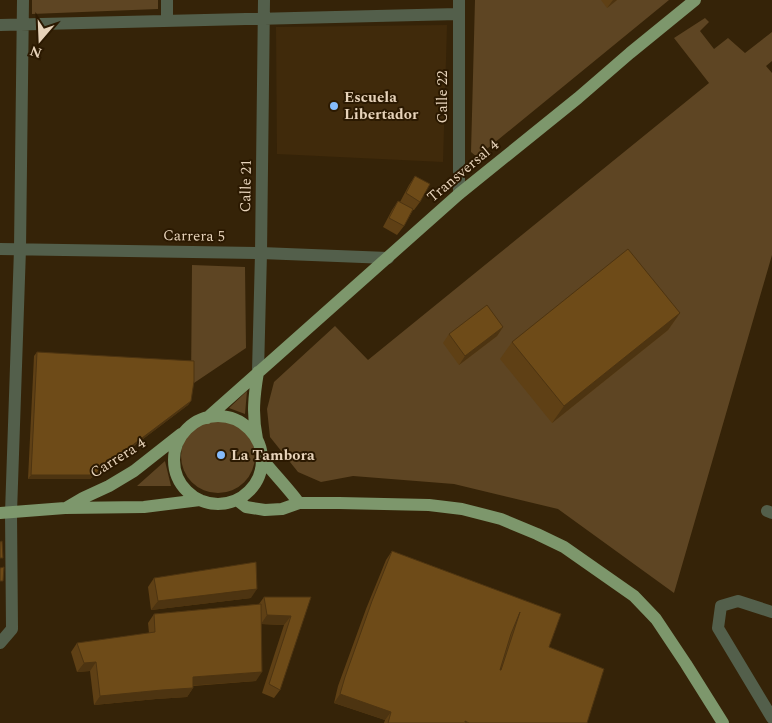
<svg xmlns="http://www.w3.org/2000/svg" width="772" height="723" viewBox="0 0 772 723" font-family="Spectral,serif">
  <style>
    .built { fill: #402a0b }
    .green { fill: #5e4523 }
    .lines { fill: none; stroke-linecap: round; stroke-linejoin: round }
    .street { stroke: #535f4b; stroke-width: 12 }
    .primary { stroke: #7d976c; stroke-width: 12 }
    .wall { fill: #5f4015 }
    .shaded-wall { fill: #4d3411 }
    .building { fill: #6e4b18; stroke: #4d3411; fill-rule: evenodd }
    .poi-dot { fill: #85bbfb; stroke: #2b1901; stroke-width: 2 }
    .labels { text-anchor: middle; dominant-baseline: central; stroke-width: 4; stroke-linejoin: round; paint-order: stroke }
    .poi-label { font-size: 15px; font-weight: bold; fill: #e7d3ba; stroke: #2b1901; text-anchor: start }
    .street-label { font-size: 15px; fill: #e7d3ba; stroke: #2b1901 }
  </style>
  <rect width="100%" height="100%" fill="#352308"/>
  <path class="built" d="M447,25L443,162L277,154L276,27Z"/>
  <path class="green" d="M32,0H158V9L32,14Z
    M475,0H669L477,157L471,152Z
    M705,18L709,22L700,31L714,49L728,38L745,53L772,32V61L766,66L772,73V255L674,593L558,509L454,484L353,476L321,482L298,472L270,437L267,409L274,382L335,326L368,360L709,83L674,38Z
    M192,265L245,267L246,348L191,385Z
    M247,391L245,414L229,408Z
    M181 456a37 37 0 1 1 74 0a37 37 0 1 1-74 0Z
    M165,461L171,486H137Z"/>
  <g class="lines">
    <path class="street" d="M167,0V21
      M459,0V194
      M0,25L458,14
      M0,249L261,253L388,258
      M258,372L261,253L264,0
      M767,511L772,513
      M772,612L738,601L721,606L718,628L772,718
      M0,643L12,629L11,513L20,249L23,0"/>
    <path class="primary" d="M174 460a44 44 0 1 1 88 0a44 44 0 1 1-88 0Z
      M207,418L459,194L578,98L630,53L695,0
      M257,439C252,415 254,396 258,372
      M263,460C275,475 288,488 299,503
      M237,500L246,507L265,510L282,509L299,503H339L429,505L462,509L501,519L537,534L564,547L634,596L656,619L686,664L723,723
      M66,508L83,498L109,486L134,471L181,434
      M0,513L65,508L144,507L200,500"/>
  </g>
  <path class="wall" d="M601,0H617L607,8Z
    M415,176L420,202L414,210H413L404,226L397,235L383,227L392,210L398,201L400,202L409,185Z
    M680,313L668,330L552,423L500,359L512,342Z
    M503,327L497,336L459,365L443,343L449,334Z
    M37,352L191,401L188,405L90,479H28L34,356Z
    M392,551L561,614L549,647L587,723H384L385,720L334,703L338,686L366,609L386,560Z
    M154,578L251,598L151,610L148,587Z
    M264,597H311L280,690L274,698L262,693L284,625L261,624L256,681L193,686V688L187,697L156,699L94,705L90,671L77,672L71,652L77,643L149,633L148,623L154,614L259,604Z"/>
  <path class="shaded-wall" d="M613,0H617L607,8Z
    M680,313L668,330L552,423L564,406Z
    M503,327L497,336L459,365L465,356Z
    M191,401L188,405L90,479H28L31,475Z
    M257,589L251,598L151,610L158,601Z
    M267,615L291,616L284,625L261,624Z
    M96,662L90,671L77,672L84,663Z
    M262,672L256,681L186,686L193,677Z
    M193,688L187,697L156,699L94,705L100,696L162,690Z
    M340,694L391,712L385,720L334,703Z"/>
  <path class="building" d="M415,176L430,184L420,202L406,193Z
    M398,201L413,209L404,226L389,218Z
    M628,249L680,313L564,406L512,342Z
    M487,305L503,327L465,356L449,334Z
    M37,352L194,361V381L191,401L93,475H31Z
    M2,541L3,558H0V542Z
    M392,551L561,614L549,647L604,669L587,723H469L465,721V722L467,723H388L391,712L340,694L345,677L372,601ZM520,612L501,670H500L511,634Z
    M256,562L257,589L158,601L154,578Z
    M4,567L3,581H0V568Z
    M264,597H311L280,690L269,684L291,616L267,615Z
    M261,604L262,672L193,677V688L162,690L100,696L96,662L84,663L77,643L155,632L154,614Z"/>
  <g class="poi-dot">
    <circle cx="334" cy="106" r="5"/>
    <circle cx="221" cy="455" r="5"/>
  </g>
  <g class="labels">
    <g class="poi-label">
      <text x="344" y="97">Escuela<tspan x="344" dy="17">Libertador</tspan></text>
      <text x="231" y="455">La Tambora</text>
    </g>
    <g class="street-label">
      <text transform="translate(442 97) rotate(-90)">Calle 22</text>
      <text transform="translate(463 171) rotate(-40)">Transversal 4</text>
      <text transform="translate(246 186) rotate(-89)">Calle 21</text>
      <text transform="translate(194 236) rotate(1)">Carrera 5</text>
      <text transform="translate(118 458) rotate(-32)">Carrera 4</text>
    </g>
  </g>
  <g transform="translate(40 40) rotate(199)" stroke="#2b1901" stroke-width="4" paint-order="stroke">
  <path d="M0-4L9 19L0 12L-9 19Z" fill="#e7d3ba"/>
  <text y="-8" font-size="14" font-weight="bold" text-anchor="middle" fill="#e7d3ba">N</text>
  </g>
</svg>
